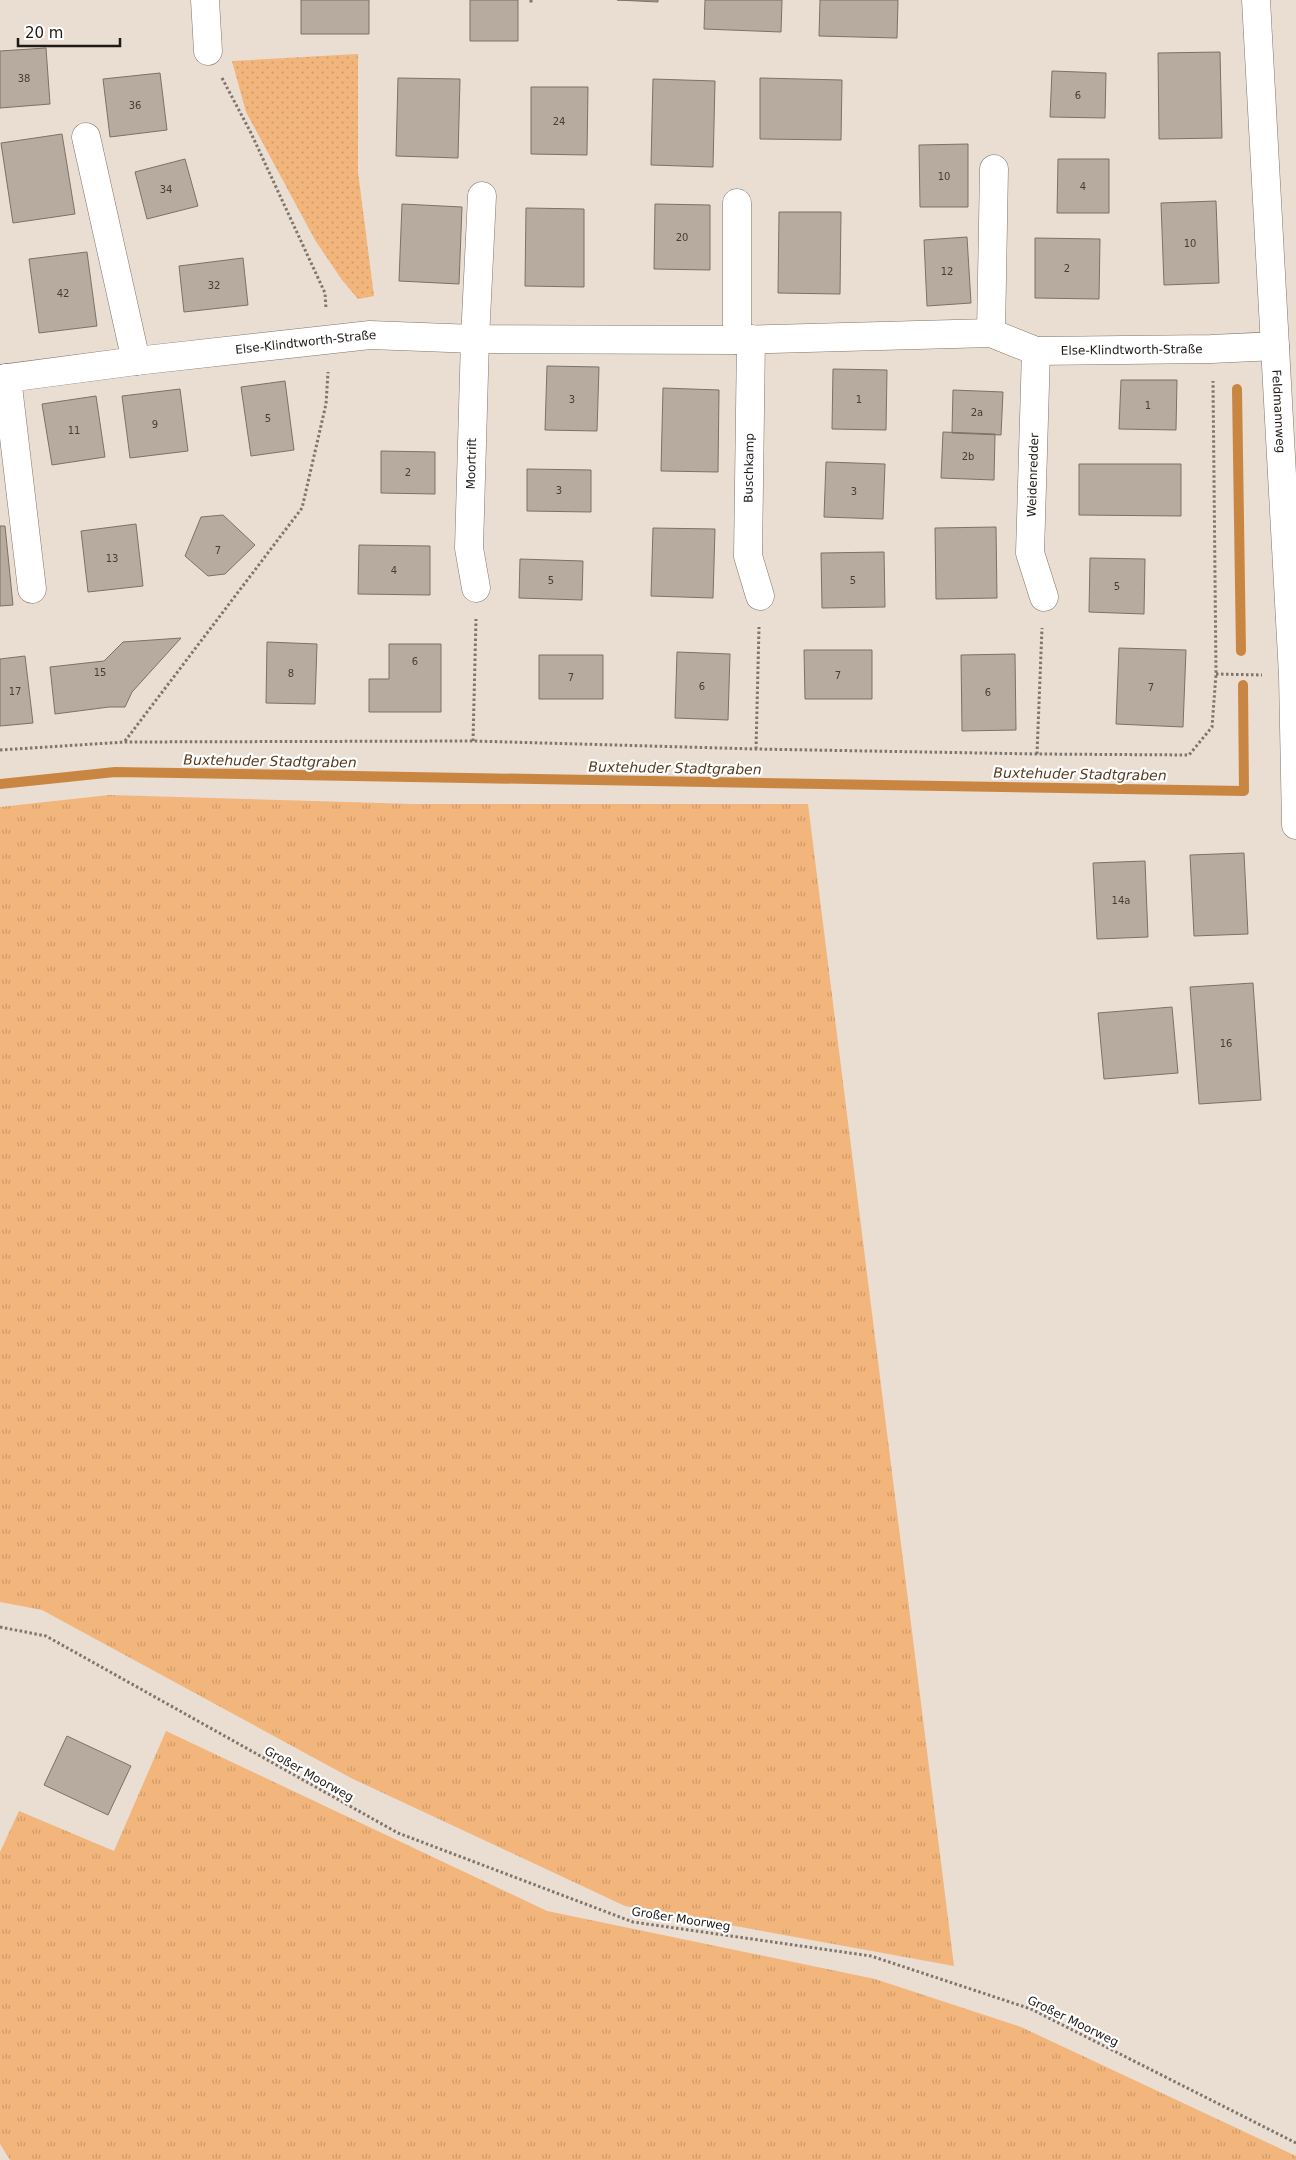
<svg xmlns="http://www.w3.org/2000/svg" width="1296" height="2160" viewBox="0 0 1296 2160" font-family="'DejaVu Sans',sans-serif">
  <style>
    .grass { fill: url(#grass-tufts) }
    .park { fill: url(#park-dots) }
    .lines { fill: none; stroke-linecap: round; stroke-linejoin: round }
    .stream { stroke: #c98642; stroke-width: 10 }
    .building { fill: #b7aa9f; stroke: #7d7166 }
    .minor-casing { stroke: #81756a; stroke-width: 29 }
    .path { stroke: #7e756e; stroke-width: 3; stroke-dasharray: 2.5 2.5; stroke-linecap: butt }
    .minor { stroke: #fff; stroke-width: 28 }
    .labels { text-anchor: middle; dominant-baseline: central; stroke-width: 4.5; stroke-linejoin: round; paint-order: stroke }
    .number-label { font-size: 10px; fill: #453e38 }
    .street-label { font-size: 12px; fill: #1f1a16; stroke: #fff }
    .water-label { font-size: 14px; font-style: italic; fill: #573a1d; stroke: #fff }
  </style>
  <defs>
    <pattern id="grass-tufts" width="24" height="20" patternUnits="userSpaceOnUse" patternTransform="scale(1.25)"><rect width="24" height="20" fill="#f2b57c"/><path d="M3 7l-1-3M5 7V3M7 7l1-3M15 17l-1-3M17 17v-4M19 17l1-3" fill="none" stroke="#cf9b6a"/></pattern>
    <pattern id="park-dots" width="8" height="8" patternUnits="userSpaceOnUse" patternTransform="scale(1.25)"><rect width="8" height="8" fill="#f2b57c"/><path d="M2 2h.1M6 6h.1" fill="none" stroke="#cf9b6a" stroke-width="1.8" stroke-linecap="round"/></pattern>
  </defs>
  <rect width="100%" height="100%" fill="#eaddd1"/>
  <path class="grass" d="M109,795L413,804H808L954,1966L625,1906L351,1778L42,1610L0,1602V807Z
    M166,1731L547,1911L875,1979L1021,2027L1296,2156V2160H10L0,2144V1852L19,1811L114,1851Z"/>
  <path class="park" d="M358,54V172L374,296L358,299L342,280L315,240L246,112L232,61Z"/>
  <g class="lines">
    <path class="stream" d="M1237,389L1241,651
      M0,784L115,772L1244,791L1243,685"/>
  </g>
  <path class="building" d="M301,0H369V34H301Z
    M470,0H518V41H470Z
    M617,0H658V2Z
    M705,0H782L781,32L704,29Z
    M820,0H898L897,38L819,36Z
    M46,48L50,104L0,108V51Z
    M1220,52L1222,138L1159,139L1158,53Z
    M1052,71L1106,73L1105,118L1050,117Z
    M160,73L167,130L110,137L103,79Z
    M398,78L460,79L458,158L396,156Z
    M760,78L842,80L841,140L760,139Z
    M653,79L715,81L713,167L651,165Z
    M531,87H588L587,155L531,154Z
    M62,134L75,214L13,223L1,143Z
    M968,144V207H920L919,145Z
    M185,159L198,206L147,219L135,172Z
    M1058,159H1109V213H1057Z
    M1216,201L1219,283L1164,285L1161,203Z
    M402,204L462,207L459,284L399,281Z
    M655,204L710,205V270L654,269Z
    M526,208L584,209V287L525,286Z
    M779,212H841L840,294L778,293Z
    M967,237L971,303L927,306L924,240Z
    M1035,238L1100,239L1099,299L1035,298Z
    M87,252L97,326L39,333L29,259Z
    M243,258L248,305L184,312L179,266Z
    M547,366L599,367L597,431L545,430Z
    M833,369L887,370L886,430L832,429Z
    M1121,380H1177L1176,430L1119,429Z
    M285,381L294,450L251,456L241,387Z
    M663,388L719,390L718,472L661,471Z
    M180,389L188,451L130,458L122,396Z
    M953,390L1003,392L1001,435L952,433Z
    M96,396L105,457L52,465L42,404Z
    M943,432L995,434L994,480L941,478Z
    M381,451L435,452V494L381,493Z
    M826,462L885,464L883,519L824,517Z
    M1079,464H1181V516L1079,515Z
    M527,469L591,470V512L527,511Z
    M223,515L255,545L225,574L208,576L185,556L201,517Z
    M136,524L143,586L88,592L81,531Z
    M0,526H5L13,605L0,606Z
    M996,527L997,598L936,599L935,528Z
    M653,528L715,529L713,598L651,596Z
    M359,545L430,546V595L358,594Z
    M884,552L885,607L822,608L821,553Z
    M1090,558L1145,559L1144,614L1089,612Z
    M520,559L583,561L582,600L519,598Z
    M181,638L132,692L125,707H109L55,714L50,667L104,661L123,642Z
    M267,642L317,644L315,704L266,703Z
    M389,644H441V712H369V679H389Z
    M1119,648L1186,650L1183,727L1116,724Z
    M804,650H872V699H805Z
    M677,652L730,654L728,720L675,718Z
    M1015,654L1016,730L962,731L961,655Z
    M539,655H603V699H539Z
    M25,656L33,723L0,726V659Z
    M1244,853L1248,934L1194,936L1190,855Z
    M1145,861L1148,937L1097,939L1093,863Z
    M1253,983L1261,1100L1199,1104L1190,987Z
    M1172,1007L1178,1073L1104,1079L1098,1013Z
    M67,1736L131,1766L108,1815L44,1785Z"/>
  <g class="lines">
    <defs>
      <g id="minor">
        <path d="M205,0L208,51"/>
        <path id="s1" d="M1256,0L1293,675L1296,825"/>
        <path d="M86,137L136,361"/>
        <path d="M991,333L994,169"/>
        <path d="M751,339L748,556L760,596"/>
        <path d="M737,340V203"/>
        <path d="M1036,351L1030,553L1044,597"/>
        <path d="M7,378L32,589"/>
        <path id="s2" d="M0,379L136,361L370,335L475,339L737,340L991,333L1036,351L1211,349L1275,346"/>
        <path id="s3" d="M476,588L469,548L475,339L482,196"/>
      </g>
    </defs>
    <use href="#minor" class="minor-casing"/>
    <path class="path" d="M531,0V3
      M222,78L251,133L325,293L326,309
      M1216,674L1262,675
      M125,741L302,508L326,404L328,372
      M473,741L476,619
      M756,749L759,627
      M0,750L125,742L473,741L756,749L1037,754L1189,755L1212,727L1216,674L1213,381
      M1037,754L1042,628
      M0,1627L46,1636L398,1833L633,1922L871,1956L1031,2009L1296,2143"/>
    <use href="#minor" class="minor"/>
  </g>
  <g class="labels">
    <g class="number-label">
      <text x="24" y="78">38</text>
      <text x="1078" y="95">6</text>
      <text x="135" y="105">36</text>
      <text x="559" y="121">24</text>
      <text x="944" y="176">10</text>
      <text x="1083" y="186">4</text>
      <text x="166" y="189">34</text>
      <text x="682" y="237">20</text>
      <text x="1190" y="243">10</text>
      <text x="1067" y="268">2</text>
      <text x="947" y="271">12</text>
      <text x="214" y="285">32</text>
      <text x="63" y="293">42</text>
      <text x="572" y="399">3</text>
      <text x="859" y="399">1</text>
      <text x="1148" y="405">1</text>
      <text x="977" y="412">2a</text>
      <text x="268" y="418">5</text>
      <text x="155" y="424">9</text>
      <text x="74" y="430">11</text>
      <text x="968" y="456">2b</text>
      <text x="408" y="472">2</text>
      <text x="559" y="490">3</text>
      <text x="854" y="491">3</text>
      <text x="218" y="550">7</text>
      <text x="112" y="558">13</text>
      <text x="394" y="570">4</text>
      <text x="551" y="580">5</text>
      <text x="853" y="580">5</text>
      <text x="1117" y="586">5</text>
      <text x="415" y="661">6</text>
      <text x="100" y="672">15</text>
      <text x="291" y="673">8</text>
      <text x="838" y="675">7</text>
      <text x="571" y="677">7</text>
      <text x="702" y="686">6</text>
      <text x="1151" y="687">7</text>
      <text x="15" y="691">17</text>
      <text x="988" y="692">6</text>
      <text x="1121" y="900">14a</text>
      <text x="1226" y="1043">16</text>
    </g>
    <g class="street-label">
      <text stroke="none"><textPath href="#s2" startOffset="308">Else-Klindtworth-Straße</textPath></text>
      <text stroke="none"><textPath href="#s2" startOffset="1138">Else-Klindtworth-Straße</textPath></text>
      <text stroke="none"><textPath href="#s1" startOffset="412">Feldmannweg</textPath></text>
      <text stroke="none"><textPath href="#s3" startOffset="125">Moortrift</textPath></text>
      <text transform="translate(749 468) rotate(-89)">Buschkamp</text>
      <text transform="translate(1033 475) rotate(-88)">Weidenredder</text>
      <text transform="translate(309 1774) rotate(29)">Großer Moorweg</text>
      <text transform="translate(681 1919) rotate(9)">Großer Moorweg</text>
      <text transform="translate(1073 2021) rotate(26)">Großer Moorweg</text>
    </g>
    <g class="water-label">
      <text transform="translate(270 761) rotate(1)">Buxtehuder Stadtgraben</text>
      <text transform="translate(675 768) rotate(1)">Buxtehuder Stadtgraben</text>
      <text transform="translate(1080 774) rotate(1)">Buxtehuder Stadtgraben</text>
    </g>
  </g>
  <path d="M18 38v8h102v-8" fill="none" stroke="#1f1a16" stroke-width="2.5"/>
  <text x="25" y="38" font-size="15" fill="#1f1a16" stroke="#ffffff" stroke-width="4" paint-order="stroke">20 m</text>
</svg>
